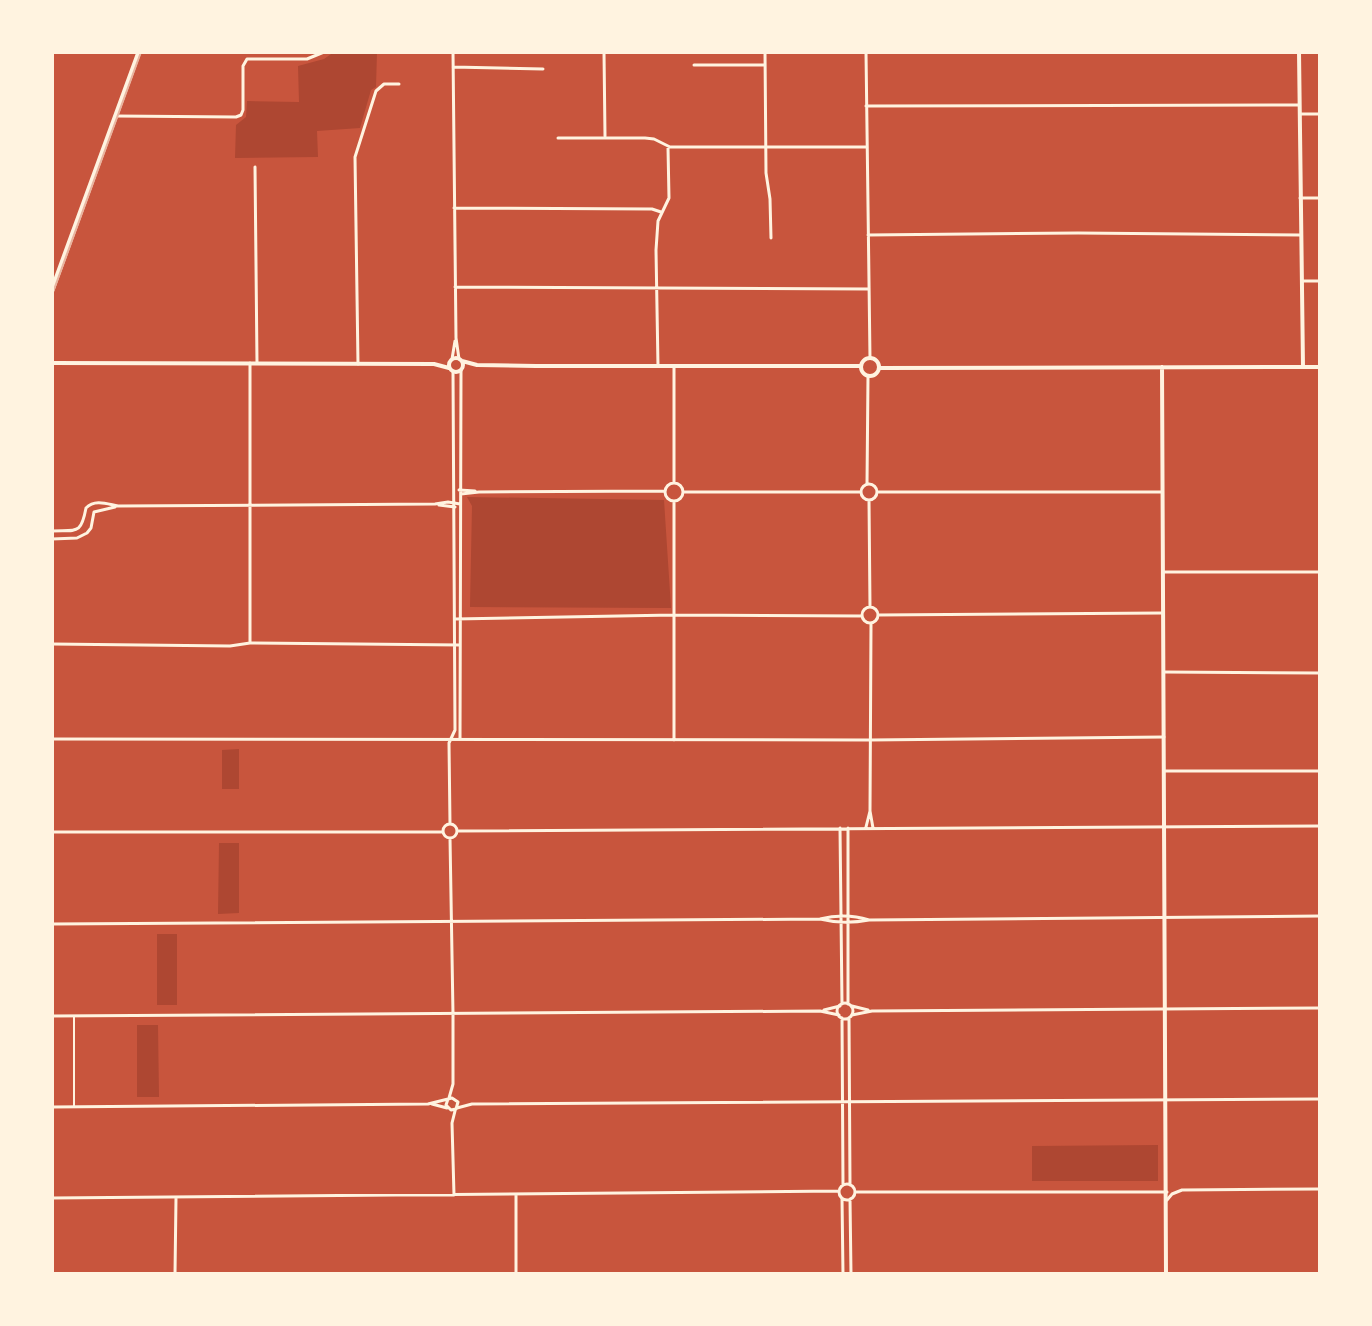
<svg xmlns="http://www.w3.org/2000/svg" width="1372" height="1326" viewBox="0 0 1372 1326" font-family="'DM Sans',sans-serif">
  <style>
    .green { fill: #ae4732 }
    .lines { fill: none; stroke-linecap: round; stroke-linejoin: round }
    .service { stroke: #fff3e0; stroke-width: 2 }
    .minor { stroke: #fff3e0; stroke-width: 3 }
    .tertiary { stroke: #fff3e0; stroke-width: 4 }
    .secondary { stroke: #fff3e0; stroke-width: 5 }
    .tram { stroke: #e9b49f; stroke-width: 2 }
  </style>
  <rect width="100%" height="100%" fill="#c8553d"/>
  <path class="green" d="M334,52H377L376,87L371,90L360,128L317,131L318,157L235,158L236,125L246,117L247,101L299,102L298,66L324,59Z
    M467,497L664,500L671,608L470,607L472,506Z
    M239,749V789H222V750Z
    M219,843H239V913L218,914Z
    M157,934H177V1005H157Z
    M137,1025H158L159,1097H137Z
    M1158,1145V1181H1032V1146Z"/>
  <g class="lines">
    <path class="service" d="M74,1017V1106"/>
    <path class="minor" d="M453,52L456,338L459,359
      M604,52L605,136
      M765,52L766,173L770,199L771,238
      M866,52L870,358
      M694,65H765
      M453,67L543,69
      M866,106L1298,105
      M1300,114H1320
      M116,116L236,117L241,115L243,110V66L247,59H307L324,52
      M558,138H645L654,139L670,147H867
      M255,167L257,363
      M1300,198H1320
      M454,208L652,209L661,212
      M868,235L1078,233L1300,235
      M1302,281H1320
      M455,287L869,289
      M452,359L455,341
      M358,364L355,157L376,91L384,84H399
      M658,366L656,250L658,221L669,198L668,148
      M674,483V367
      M665 492a9 9 0 1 1 18 0a9 9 0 1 1-18 0Z
      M861 492a8 8 0 1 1 16 0a8 8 0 1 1-16 0Z
      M867,484L868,376
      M459,490L475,491
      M683,492H861
      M877,492H1162
      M461,494L479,492L665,491
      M869,500L870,607
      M439,505L455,507
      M52,531C77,530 81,535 86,508C95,499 107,504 118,506L435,504L448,502L460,504
      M52,539L77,538L87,533L91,528L94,512L115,507
      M1163,572H1320
      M862 615a8 8 0 1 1 16 0a8 8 0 1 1-16 0Z
      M878,615L1163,613
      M455,619L674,615L862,616
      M871,624L870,811L873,828
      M250,643V363
      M52,644L230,646L250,643L460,645
      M1164,672L1320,673
      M52,739L870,740L1164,737
      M460,739L461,371
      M674,740V501
      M1164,771H1320
      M443 831a7 7 0 1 1 14 0a7 7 0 1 1-14 0Z
      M450,824L449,743L455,730L453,372
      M866,827L870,811
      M840,828L842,1004
      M848,828V1004
      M457,831L1320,826
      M52,832H443
      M820,919C836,923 853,923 869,920L1320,916
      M52,924L820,919C836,915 853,915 869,920
      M837 1011a8 8 0 1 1 16 0a8 8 0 1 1-16 0Z
      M852,1006L868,1010
      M824,1010L840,1006
      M852,1015L872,1011L1320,1008
      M52,1016L820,1011L839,1015
      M842,1018L843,1185
      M849,1018L850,1185
      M449,1098L453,1084V1014L450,838
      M432,1104L447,1108
      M52,1107L428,1104L452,1098L458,1102L456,1109L451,1110L446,1105L448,1099
      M457,1108L472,1104L1320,1099
      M839 1192a8 8 0 1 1 16 0a8 8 0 1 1-16 0Z
      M855,1192H1167
      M516,1194V1274
      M454,1195L452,1123L455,1111
      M52,1198L839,1191
      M842,1198L843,1274
      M850,1199L851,1274
      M1167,1200L1172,1194L1182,1190L1320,1189
      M175,1274L176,1198"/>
    <path class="tertiary" d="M1299,52L1303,367
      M861 367a9 9 0 1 1 18 0a9 9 0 1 1-18 0Z
      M449 365a7 7 0 1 1 14 0a7 7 0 1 1-14 0Z
      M462,361L477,365L536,366H861
      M52,363L434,364L449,368
      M1162,367L1166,1274
      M879,368L1320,367"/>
    <path class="secondary" d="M52,290L139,52"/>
    <path class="tram" d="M52,295L141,52"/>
  </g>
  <rect width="1372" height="1326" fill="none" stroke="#fff3e0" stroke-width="108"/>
</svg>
